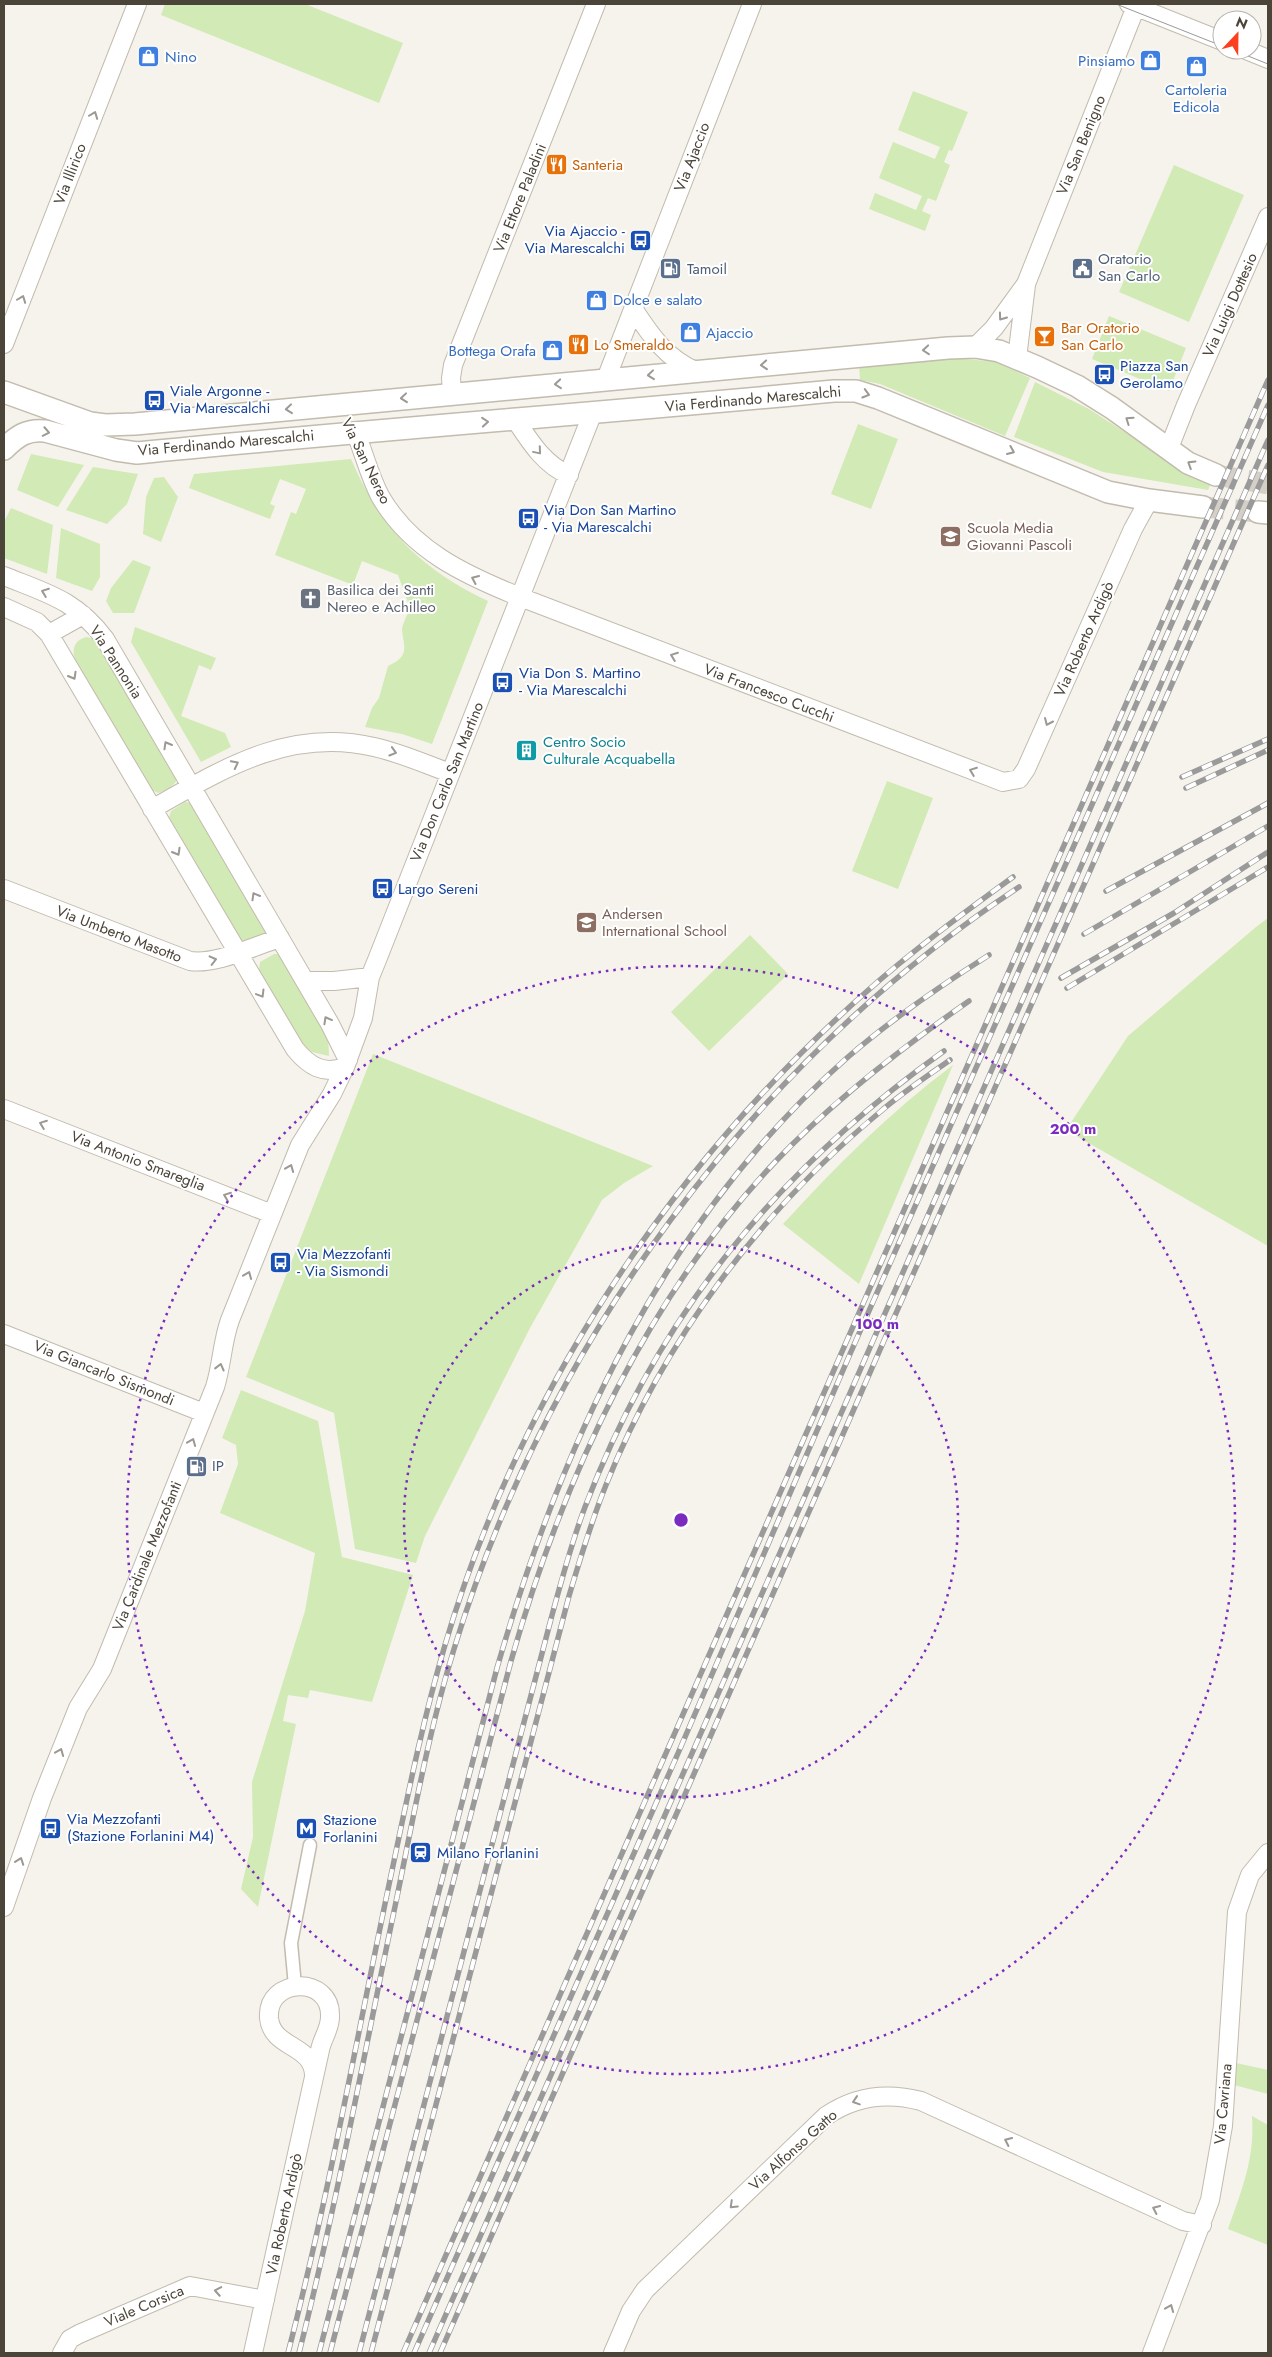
<svg xmlns="http://www.w3.org/2000/svg" width="1272" height="2357" viewBox="0 0 1272 2357" font-family="Jost,sans-serif">
  <style>
    .green { fill: #d2eab5 }
    .lines { fill: none; stroke-linecap: round; stroke-linejoin: round }
    .tertiary-tunnel { stroke: #d4d0c8; stroke-width: 21; stroke-dasharray: 21 11; stroke-linecap: butt }
    .pedestrian-casing { stroke: #c2bbae; stroke-width: 15 }
    .minor-casing { stroke: #c2bbae; stroke-width: 20 }
    .tertiary-casing { stroke: #c2bbae; stroke-width: 24 }
    .pedestrian { stroke: #fff; stroke-width: 12 }
    .minor { stroke: #fff; stroke-width: 18 }
    .tertiary { stroke: #fff; stroke-width: 21 }
    .tram { stroke: #9a9a9a; stroke-width: 1 }
    .rail-casing { stroke: #9a9a9a; stroke-width: 5.5 }
    .rail { stroke: #fff; stroke-width: 4; stroke-dasharray: 11; stroke-linecap: butt }
    .oneway { stroke: #9c9892 }
    .ring { fill: none; stroke: #7b2cbf; stroke-width: 2.5; stroke-dasharray: 2.5 5 }
    .labels { text-anchor: middle; dominant-baseline: central; stroke-width: 4; stroke-linejoin: round; paint-order: stroke }
    .shop-label { font-size: 15px; fill: #366cbe; stroke: #fff; text-anchor: start }
    .street-label { font-size: 15px; fill: #4b4439; stroke: #fff }
    .food-label { font-size: 15px; fill: #c56008; stroke: #fff; text-anchor: start }
    .transit-label { font-size: 15px; fill: #164399; stroke: #fff; text-anchor: start }
    .service-label { font-size: 15px; fill: #4e5e75; stroke: #fff; text-anchor: start }
    .education-label { font-size: 15px; fill: #785e54; stroke: #fff; text-anchor: start }
    .worship-label { font-size: 15px; fill: #5b616d; stroke: #fff; text-anchor: start }
    .culture-label { font-size: 15px; fill: #0d838f; stroke: #fff; text-anchor: start }
    .centre { fill: #7b2cbf; stroke: #fff; stroke-width: 2.5 }
    .ring-label { font-size: 15px; text-anchor: middle; font-weight: bold; fill: #7b2cbf; stroke: #fff; stroke-width: 4; stroke-linejoin: round; paint-order: stroke }
  </style>
  <rect width="100%" height="100%" fill="#f6f3ec"/>
  <path class="green" d="M165,4H305L403,43L379,103L161,15Z
    M913,91L968,112L952,151L949,150L944,162L950,165L936,201L928,198L922,211L931,215L925,231L869,209L875,193L916,210L922,196L879,178L893,142L935,159L940,147L898,130Z
    M1174,165L1244,195L1189,322L1119,292Z
    M1109,316L1186,348L1169,391L1092,359Z
    M946,357L996,362L1030,378L1005,436L880,384L860,380L859,364Z
    M1035,382L1089,409L1165,458L1212,481L1208,490L1103,472L1014,437Z
    M858,424L898,439L871,509L831,494Z
    M31,454L84,465L58,507L17,490Z
    M351,459C382,530 419,568 488,601L432,744L402,734L365,727L372,708L379,698L388,666C410,656 404,648 402,630C402,624 408,614 410,608L398,575L362,561L353,585L275,555L291,512L296,514L306,489L280,479L270,504L275,506L270,519L189,488L194,474Z
    M93,467L138,474L127,504L107,524L66,510Z
    M164,477L178,497L161,542L143,534L146,497L154,478Z
    M11,508L53,525L47,574L4,558V522Z
    M61,528L100,544V577L92,591L56,578Z
    M133,560L151,567L134,613H113L106,601L111,588Z
    M135,627L216,658L211,670L199,665L181,716L225,733L231,747L201,762L131,642Z
    M87,637L96,640L177,779C175,786 165,791 158,793L152,790L75,659C71,648 76,639 87,637Z
    M887,781L933,798L898,889L852,871Z
    M185,802L192,803L266,930L265,934L245,943L241,941L169,817L171,811Z
    M1268,918V1246L1066,1130L1128,1036L1256,927Z
    M750,935L788,974L709,1051L671,1012Z
    M274,954H280L328,1035L329,1056L312,1052L302,1044L259,970L260,962Z
    M373,1054L653,1166L624,1183L602,1200L530,1328L425,1536L416,1563L355,1549L334,1413L246,1377Z
    M953,1065L859,1284L783,1224C836,1166 890,1112 953,1065Z
    M241,1390L318,1421L342,1557L413,1575L372,1702L310,1690L308,1698L288,1695L283,1721L296,1724L258,1907L241,1889L253,1837L252,1782L305,1611L315,1553L220,1513L238,1464L236,1445L222,1438Z
    M1236,2063L1268,2070V2094L1234,2085Z
    M1252,2116L1268,2125V2245L1228,2229C1242,2189 1255,2159 1252,2116Z"/>
  <g class="lines">
    <path class="tertiary-tunnel" d="M1216,475L1268,484
      M1203,507L1258,512"/>
    <defs>
      <path id="pedestrian" d="M295,1986L291,1943L310,1845"/>
      <path id="minor" d="M1129,4L1222,41
        M1246,50L1268,59
        M634,310C651,336 667,359 696,371
        M4,344L137,4
        M975,347L994,328L1026,284L1137,4
        M1017,358L1026,285
        M606,379L752,4
        M452,393L451,378L453,365L596,4
        M515,419C529,440 544,465 569,475
        M355,431C364,453 369,475 380,496C411,550 465,575 520,597L1003,782L1019,779L1026,769L1133,529L1149,500
        M1169,448L1186,405L1268,217
        M4,576C46,593 76,600 105,639L330,1024L348,1060
        M4,607L37,622L49,634L295,1049C309,1066 323,1075 345,1067
        M49,634L83,615
        M152,809C223,769 289,727 374,747C401,753 425,764 450,773
        M4,889L190,961C216,965 254,946 280,938
        M305,981H334L370,977
        M4,1109L272,1214
        M4,1334L204,1413
        M4,1907L42,1798L78,1708L102,1669L215,1387C222,1365 222,1342 230,1320L300,1145L332,1094L345,1067L363,1018L370,977L377,960L593,412
        M62,2353L70,2339L79,2334L190,2286L265,2300
        M253,2353L320,2050C322,2039 330,2029 330,2017C332,1975 266,1977 269,2018C272,2049 313,2044 314,2075
        M613,2353L631,2311L645,2290L826,2116C855,2096 887,2092 921,2101L1183,2221L1202,2225
        M1152,2353L1210,2200L1223,2126L1237,1912L1250,1875L1268,1853"/>
      <path id="tertiary" d="M4,392L90,423L105,425L135,424L948,348L975,347L999,351L1037,367L1077,386L1112,408L1188,463L1216,475
        M4,449C17,436 27,429 45,431L116,450L137,453C369,430 602,413 834,391H856L878,398L1108,492L1149,500L1203,507
        M1258,512L1268,513"/>
    </defs>
    <use href="#pedestrian" class="pedestrian-casing"/>
    <use href="#minor" class="minor-casing"/>
    <use href="#tertiary" class="tertiary-casing"/>
    <use href="#pedestrian" class="pedestrian"/>
    <use href="#minor" class="minor"/>
    <use href="#tertiary" class="tertiary"/>
    <path class="tram" d="M1116,4L1222,46
      M1233,50L1268,64"/>
    <defs>
      <path id="rail" d="M1182,777L1268,739
        M1186,788L1268,750
        M1106,891L1268,803
        M1084,934L1268,826
        M1061,978L1174,913L1268,852
        M1067,988L1268,867
        M288,2353C330,2191 359,2025 394,1861C409,1789 424,1716 445,1645C519,1394 670,1166 865,993C912,951 962,914 1013,877
        M299,2353C337,2203 365,2049 397,1897C414,1814 429,1730 454,1649C548,1342 750,1065 1019,887
        M319,2353L497,1668C563,1439 666,1217 848,1057C892,1019 940,986 989,955
        M330,2353L511,1661C563,1479 644,1301 775,1162C833,1101 900,1049 969,1001
        M359,2353L551,1619C561,1582 571,1544 585,1507C658,1315 777,1170 944,1051
        M371,2353L569,1596C580,1559 591,1522 606,1485C663,1342 761,1210 880,1112C902,1093 926,1077 950,1060
        M403,2353L1268,380
        M414,2353L679,1751L850,1354L1268,405
        M429,2353L1268,440
        M440,2353L1268,465"/>
    </defs>
    <use href="#rail" class="rail-casing"/>
    <use href="#rail" class="rail"/>
  </g>
  <defs><path id="oneway-chevron" d="M-2-3.5L2.5 0L-2 3.5" fill="none" stroke-width="1.6" stroke-linecap="round" stroke-linejoin="round" transform="scale(1.25)"/></defs>
  <g class="oneway">
    <use href="#oneway-chevron" transform="translate(94 115) rotate(-69)"/>
    <use href="#oneway-chevron" transform="translate(22 299) rotate(-69)"/>
    <use href="#oneway-chevron" transform="translate(1002 317) rotate(126)"/>
    <use href="#oneway-chevron" transform="translate(926 350) rotate(175)"/>
    <use href="#oneway-chevron" transform="translate(764 365) rotate(175)"/>
    <use href="#oneway-chevron" transform="translate(651 375) rotate(174)"/>
    <use href="#oneway-chevron" transform="translate(558 384) rotate(175)"/>
    <use href="#oneway-chevron" transform="translate(866 394) rotate(16)"/>
    <use href="#oneway-chevron" transform="translate(404 398) rotate(174)"/>
    <use href="#oneway-chevron" transform="translate(289 409) rotate(174)"/>
    <use href="#oneway-chevron" transform="translate(1129 420) rotate(-145)"/>
    <use href="#oneway-chevron" transform="translate(485 422) rotate(-5)"/>
    <use href="#oneway-chevron" transform="translate(46 432) rotate(11)"/>
    <use href="#oneway-chevron" transform="translate(538 451) rotate(50)"/>
    <use href="#oneway-chevron" transform="translate(1011 451) rotate(23)"/>
    <use href="#oneway-chevron" transform="translate(1191 464) rotate(-148)"/>
    <use href="#oneway-chevron" transform="translate(475 579) rotate(-156)"/>
    <use href="#oneway-chevron" transform="translate(45 592) rotate(-159)"/>
    <use href="#oneway-chevron" transform="translate(674 656) rotate(-159)"/>
    <use href="#oneway-chevron" transform="translate(73 676) rotate(60)"/>
    <use href="#oneway-chevron" transform="translate(1048 722) rotate(114)"/>
    <use href="#oneway-chevron" transform="translate(167 745) rotate(-120)"/>
    <use href="#oneway-chevron" transform="translate(393 752) rotate(17)"/>
    <use href="#oneway-chevron" transform="translate(235 764) rotate(-27)"/>
    <use href="#oneway-chevron" transform="translate(973 771) rotate(-159)"/>
    <use href="#oneway-chevron" transform="translate(177 852) rotate(60)"/>
    <use href="#oneway-chevron" transform="translate(255 896) rotate(-120)"/>
    <use href="#oneway-chevron" transform="translate(213 960) rotate(-14)"/>
    <use href="#oneway-chevron" transform="translate(261 994) rotate(59)"/>
    <use href="#oneway-chevron" transform="translate(327 1020) rotate(-119)"/>
    <use href="#oneway-chevron" transform="translate(43 1124) rotate(-159)"/>
    <use href="#oneway-chevron" transform="translate(290 1168) rotate(-68)"/>
    <use href="#oneway-chevron" transform="translate(227 1196) rotate(-159)"/>
    <use href="#oneway-chevron" transform="translate(248 1275) rotate(-68)"/>
    <use href="#oneway-chevron" transform="translate(220 1367) rotate(-76)"/>
    <use href="#oneway-chevron" transform="translate(192 1442) rotate(-68)"/>
    <use href="#oneway-chevron" transform="translate(60 1752) rotate(-68)"/>
    <use href="#oneway-chevron" transform="translate(20 1861) rotate(-70)"/>
    <use href="#oneway-chevron" transform="translate(856 2101) rotate(162)"/>
    <use href="#oneway-chevron" transform="translate(1008 2141) rotate(-155)"/>
    <use href="#oneway-chevron" transform="translate(733 2205) rotate(136)"/>
    <use href="#oneway-chevron" transform="translate(1156 2209) rotate(-155)"/>
    <use href="#oneway-chevron" transform="translate(218 2291) rotate(-170)"/>
    <use href="#oneway-chevron" transform="translate(1170 2308) rotate(-68)"/>
  </g>
  <g class="ring">
    <circle cx="681" cy="1520" r="277"/>
    <circle cx="681" cy="1520" r="554"/>
  </g>
  <defs>
    <symbol id="shop-square" viewBox="-11 -11 22 22"><rect x="-9" y="-9" width="18" height="18" rx="4" fill="#3f7fe0" stroke="#fff"/><path d="M-5-2.5h2.3a2.7 3.5 0 0 1 5.4 0H5L5.5 6h-11ZM-1.5-2.5h3a1.5 2.3 0 0 0-3 0Z" fill="#fff"/></symbol>
    <symbol id="restaurant-square" viewBox="-11 -11 22 22"><rect x="-9" y="-9" width="18" height="18" rx="4" fill="#e8710a" stroke="#fff"/><path d="M-5-6h1v4h1v-4h1v4h1v-4h1v5L-1.5 .5V6h-2V.5L-5-1ZM5-6V6H3V1.5H1.5Q1.5-4 5-6Z" fill="#fff"/></symbol>
    <symbol id="bus-square" viewBox="-11 -11 22 22"><rect x="-9" y="-9" width="18" height="18" rx="4" fill="#1a4fb4" stroke="#fff"/><path d="M-5-6H5V4H4V6H2V4H-2V6H-4V4H-5ZM-3.5-4V0h7V-4ZM-3.5 1.2v1.5H-2V1.2ZM2 1.2v1.5H3.5V1.2Z" fill="#fff"/></symbol>
    <symbol id="civic-square" viewBox="-11 -11 22 22"><rect x="-9" y="-9" width="18" height="18" rx="4" fill="#5c6f8a" stroke="#fff"/><path d="M-.6-6.5H3V-4.5H.6V-3L4-1V1h2V6H-6V1h2V-1L-.6-3ZM-1.2 2.5V6h2.4V2.5Z" fill="#fff"/></symbol>
    <symbol id="fuel-square" viewBox="-11 -11 22 22"><rect x="-9" y="-9" width="18" height="18" rx="4" fill="#5c6f8a" stroke="#fff"/><path d="M-5.5-6h7V0h2V4h1.3V-2.5L3-4.5l.8-.8L6-3V5H2.5V1h-1V6h-7ZM-4.2-4.7v3.2H.2V-4.7Z" fill="#fff"/></symbol>
    <symbol id="bar-square" viewBox="-11 -11 22 22"><rect x="-9" y="-9" width="18" height="18" rx="4" fill="#e8710a" stroke="#fff"/><path d="M-6-5H6L.8 .8V4.5H3.5V6h-7V4.5H-.8V.8Z" fill="#fff"/></symbol>
    <symbol id="school-square" viewBox="-11 -11 22 22"><rect x="-9" y="-9" width="18" height="18" rx="4" fill="#8d6e63" stroke="#fff"/><path d="M0-5L7-2L0 1L-7-2ZM-4 1L0 2.5L4 1V4Q0 6-4 4Z" fill="#fff"/></symbol>
    <symbol id="church-square" viewBox="-11 -11 22 22"><rect x="-9" y="-9" width="18" height="18" rx="4" fill="#6b7280" stroke="#fff"/><path d="M-1.2-6h2.4v3.5h3.3v2.4h-3.3V6h-2.4V-.1h-3.3v-2.4h3.3Z" fill="#fff"/></symbol>
    <symbol id="building-square" viewBox="-11 -11 22 22"><rect x="-9" y="-9" width="18" height="18" rx="4" fill="#0f9aa8" stroke="#fff"/><path d="M-4-6H4V6H1V3H-1V6H-4ZM-2.5-4.3h1.7v1.8h-1.7ZM.8-4.3h1.7v1.8H.8ZM-2.5-1h1.7V.8h-1.7ZM.8-1h1.7V.8H.8Z" fill="#fff"/></symbol>
    <symbol id="metro-square" viewBox="-11 -11 22 22"><rect x="-9" y="-9" width="18" height="18" rx="4" fill="#1a4fb4" stroke="#fff"/><path d="M-5.5 5V-5H-3L0 0L3-5H5.5V5H3V-.5L0 4L-3-.5V5Z" fill="#fff"/></symbol>
    <symbol id="station-square" viewBox="-11 -11 22 22"><rect x="-9" y="-9" width="18" height="18" rx="4" fill="#1a4fb4" stroke="#fff"/><path d="M-3-6H3Q5-6 5-4V2Q5 4 3 4L4.5 6H3L1.5 4h-3L-3 6H-4.5L-3 4Q-5 4-5 2V-4Q-5-6-3-6ZM-3.5-4v3h7v-3ZM-3.5 1v1.5H-2V1ZM2 1v1.5H3.5V1Z" fill="#fff"/></symbol>
  </defs>
  <g fill-rule="evenodd">
    <use href="#shop-square" x="136" y="44" width="25" height="25"/>
    <use href="#shop-square" x="1138" y="48" width="25" height="25"/>
    <use href="#shop-square" x="1184" y="54" width="25" height="25"/>
    <use href="#restaurant-square" x="544" y="152" width="25" height="25"/>
    <use href="#bus-square" x="628" y="228" width="25" height="25"/>
    <use href="#civic-square" x="1070" y="256" width="25" height="25"/>
    <use href="#fuel-square" x="658" y="256" width="25" height="25"/>
    <use href="#shop-square" x="584" y="288" width="25" height="25"/>
    <use href="#shop-square" x="678" y="320" width="25" height="25"/>
    <use href="#bar-square" x="1032" y="324" width="25" height="25"/>
    <use href="#restaurant-square" x="566" y="332" width="25" height="25"/>
    <use href="#shop-square" x="540" y="338" width="25" height="25"/>
    <use href="#bus-square" x="1092" y="362" width="25" height="25"/>
    <use href="#bus-square" x="142" y="388" width="25" height="25"/>
    <use href="#bus-square" x="516" y="506" width="25" height="25"/>
    <use href="#school-square" x="938" y="524" width="25" height="25"/>
    <use href="#church-square" x="298" y="586" width="25" height="25"/>
    <use href="#bus-square" x="490" y="670" width="25" height="25"/>
    <use href="#building-square" x="514" y="738" width="25" height="25"/>
    <use href="#bus-square" x="370" y="876" width="25" height="25"/>
    <use href="#school-square" x="574" y="910" width="25" height="25"/>
    <use href="#bus-square" x="268" y="1250" width="25" height="25"/>
    <use href="#fuel-square" x="184" y="1454" width="25" height="25"/>
    <use href="#bus-square" x="38" y="1816" width="25" height="25"/>
    <use href="#metro-square" x="294" y="1816" width="25" height="25"/>
    <use href="#station-square" x="408" y="1840" width="25" height="25"/>
  </g>
  <g class="labels">
    <g class="shop-label">
      <text x="165" y="57">Nino</text>
      <text x="1135" y="61" text-anchor="end">Pinsiamo</text>
      <text x="1196" y="90" text-anchor="middle">Cartoleria<tspan x="1196" dy="17">Edicola</tspan></text>
      <text x="613" y="300">Dolce e salato</text>
      <text x="706" y="333">Ajaccio</text>
      <text x="536" y="351" text-anchor="end">Bottega Orafa</text>
    </g>
    <g class="street-label">
      <text transform="translate(1081 145) rotate(-68)">Via San Benigno</text>
      <text transform="translate(692 157) rotate(-69)">Via Ajaccio</text>
      <text transform="translate(70 174) rotate(-69)">Via Illirico</text>
      <text transform="translate(520 198) rotate(-68)">Via Ettore Paladini</text>
      <text transform="translate(1230 305) rotate(-66)">Via Luigi Dottesio</text>
      <text transform="translate(753 399) rotate(-5)">Via Ferdinando Marescalchi</text>
      <text transform="translate(226 443) rotate(-5)">Via Ferdinando Marescalchi</text>
      <text transform="translate(366 461) rotate(64)">Via San Nereo</text>
      <text transform="translate(1084 639) rotate(-66)">Via Roberto Ardigò</text>
      <text transform="translate(116 662) rotate(57)">Via Pannonia</text>
      <text transform="translate(769 693) rotate(21)">Via Francesco Cucchi</text>
      <text transform="translate(447 782) rotate(-68)">Via Don Carlo San Martino</text>
      <text transform="translate(119 934) rotate(21)">Via Umberto Masotto</text>
      <text transform="translate(138 1161) rotate(21)">Via Antonio Smareglia</text>
      <text transform="translate(104 1373) rotate(22)">Via Giancarlo Sismondi</text>
      <text transform="translate(147 1556) rotate(-68)">Via Cardinale Mezzofanti</text>
      <text transform="translate(1223 2104) rotate(-85)">Via Cavriana</text>
      <text transform="translate(793 2150) rotate(-42)">Via Alfonso Gatto</text>
      <text transform="translate(284 2214) rotate(-78)">Via Roberto Ardigò</text>
      <text transform="translate(144 2306) rotate(-23)">Viale Corsica</text>
    </g>
    <g class="food-label">
      <text x="572" y="165">Santeria</text>
      <text x="1061" y="328">Bar Oratorio<tspan x="1061" dy="17">San Carlo</tspan></text>
      <text x="594" y="345">Lo Smeraldo</text>
    </g>
    <g class="transit-label">
      <text x="625" y="231" text-anchor="end">Via Ajaccio -<tspan x="625" dy="17">Via Marescalchi</tspan></text>
      <text x="1120" y="366">Piazza San<tspan x="1120" dy="17">Gerolamo</tspan></text>
      <text x="170" y="391">Viale Argonne -<tspan x="170" dy="17">Via Marescalchi</tspan></text>
      <text x="544" y="510">Via Don San Martino<tspan x="544" dy="17">- Via Marescalchi</tspan></text>
      <text x="519" y="673">Via Don S. Martino<tspan x="519" dy="17">- Via Marescalchi</tspan></text>
      <text x="398" y="889">Largo Sereni</text>
      <text x="297" y="1254">Via Mezzofanti<tspan x="297" dy="17">- Via Sismondi</tspan></text>
      <text x="67" y="1819">Via Mezzofanti<tspan x="67" dy="17">(Stazione Forlanini M4)</tspan></text>
      <text x="323" y="1820">Stazione<tspan x="323" dy="17">Forlanini</tspan></text>
      <text x="437" y="1853">Milano Forlanini</text>
    </g>
    <g class="service-label">
      <text x="1098" y="259">Oratorio<tspan x="1098" dy="17">San Carlo</tspan></text>
      <text x="687" y="269">Tamoil</text>
      <text x="212" y="1466">IP</text>
    </g>
    <g class="education-label">
      <text x="967" y="528">Scuola Media<tspan x="967" dy="17">Giovanni Pascoli</tspan></text>
      <text x="602" y="914">Andersen<tspan x="602" dy="17">International School</tspan></text>
    </g>
    <g class="worship-label">
      <text x="327" y="590">Basilica dei Santi<tspan x="327" dy="17">Nereo e Achilleo</tspan></text>
    </g>
    <g class="culture-label">
      <text x="543" y="742">Centro Socio<tspan x="543" dy="17">Culturale Acquabella</tspan></text>
    </g>
  </g>
  <circle cx="681" cy="1520" r="8" class="centre"/>
  <g class="ring-label">
    <text x="1073" y="1134">200 m</text>
    <text x="877" y="1329">100 m</text>
  </g>
  <rect width="1272" height="2357" fill="none" stroke="#4b4439" stroke-width="10"/>
  <g transform="translate(1237 35) rotate(22)"><circle r="24" fill="#ffffff" stroke="#b7b4b0"/>
  <path d="M0-4L9 19L0 12L-9 19Z" fill="#fc3f1d"/>
  <text y="-8" font-size="14" font-weight="bold" text-anchor="middle" fill="#4b4439">N</text>
  </g>
</svg>
